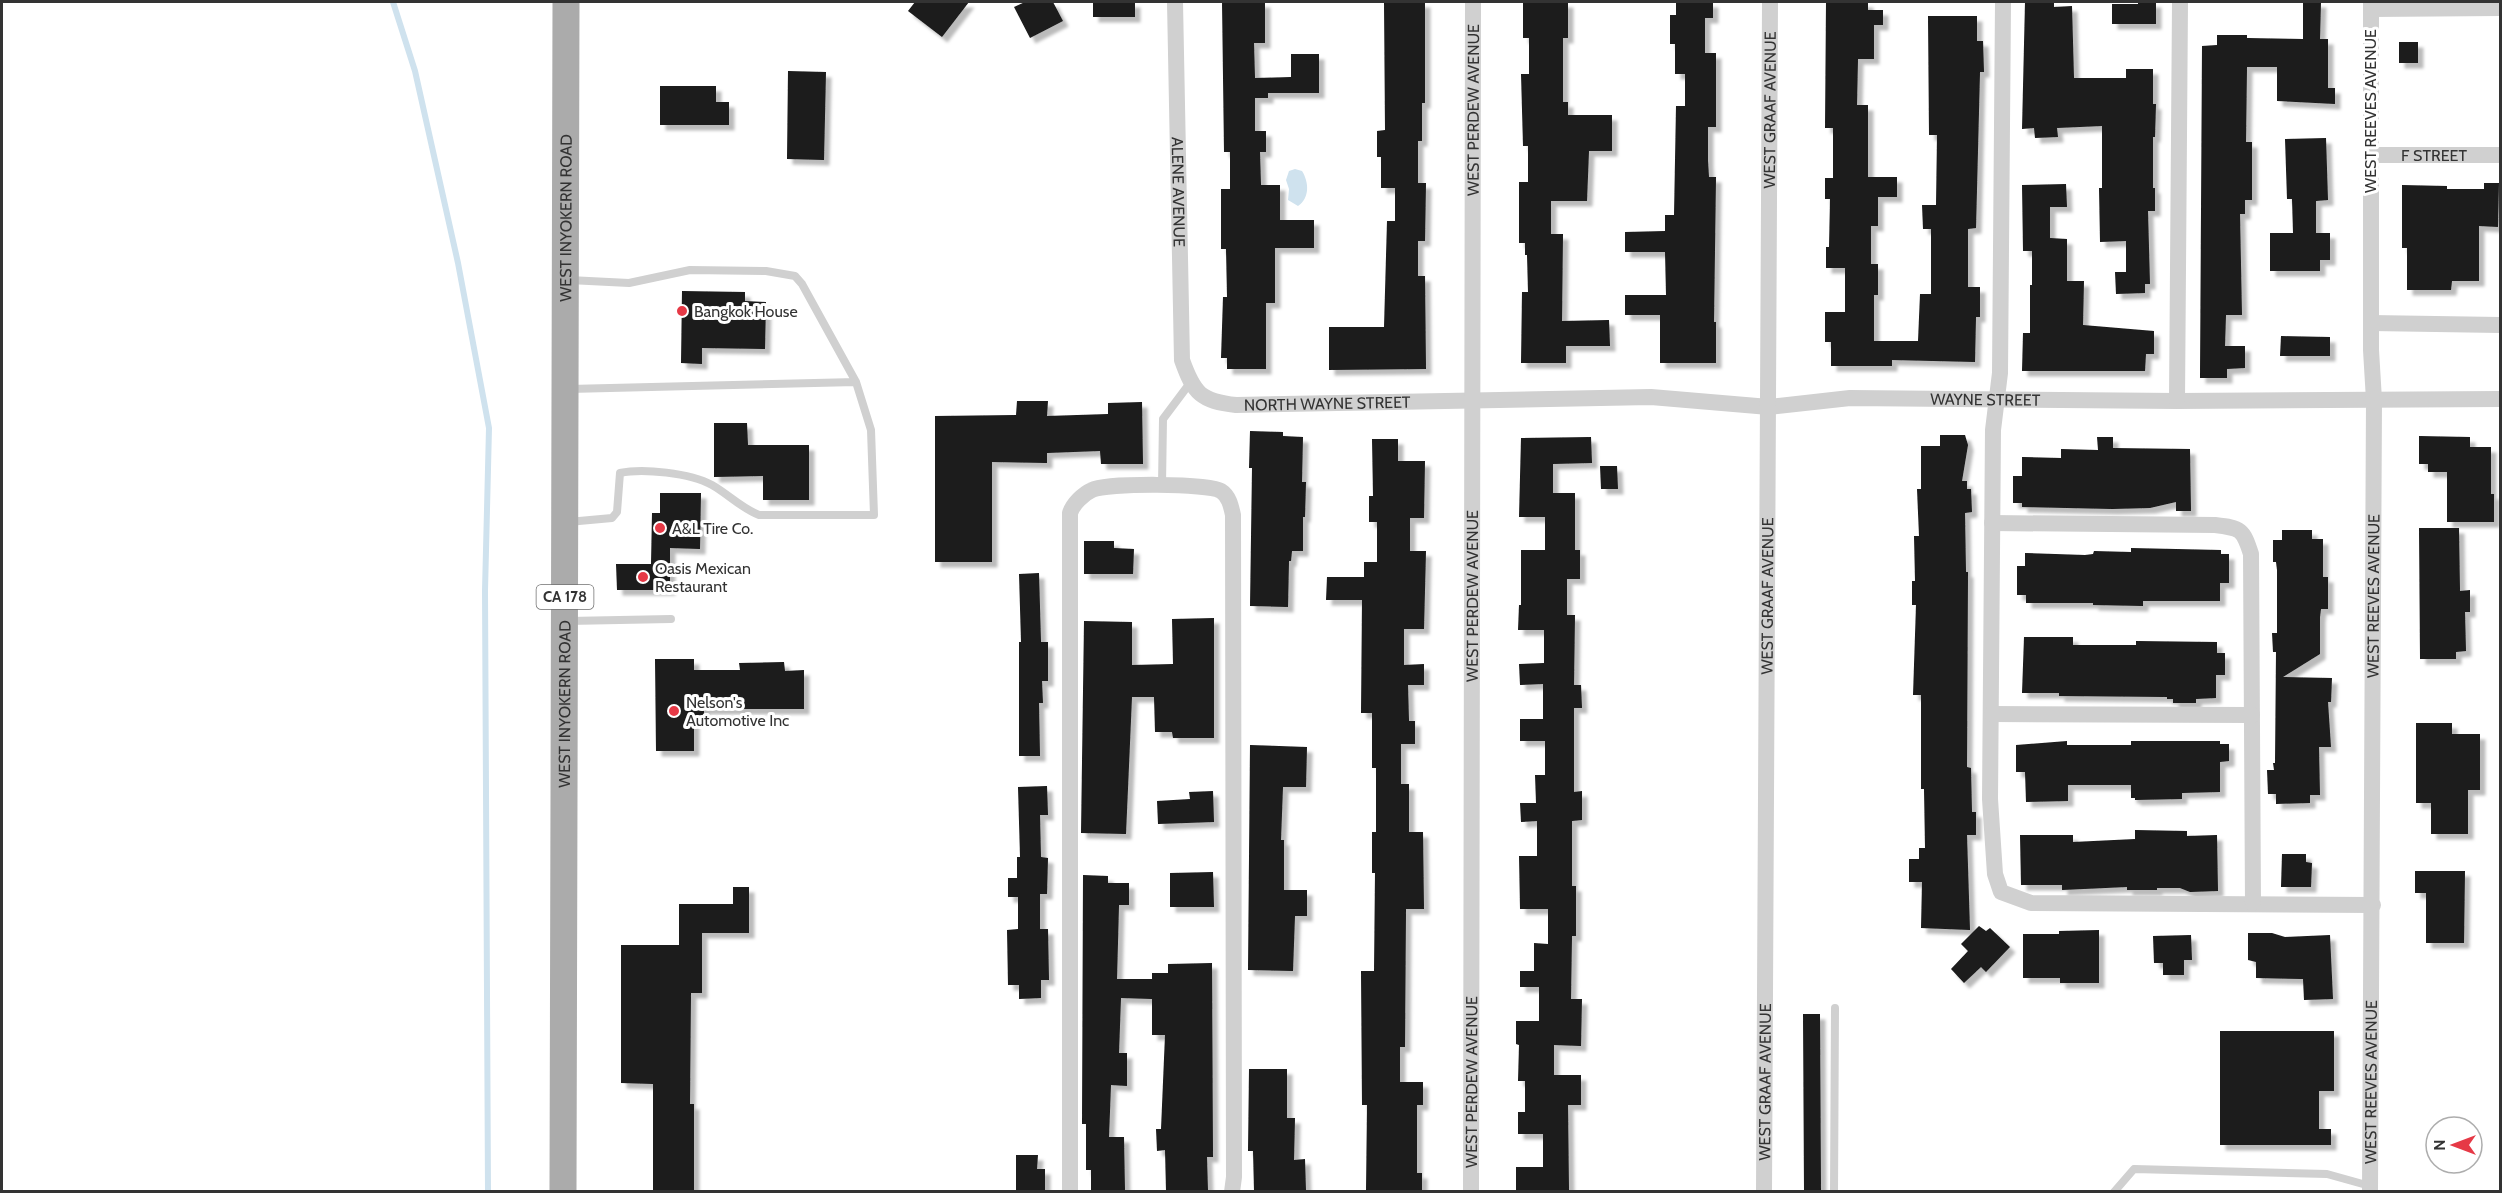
<svg xmlns="http://www.w3.org/2000/svg" width="2502" height="1193" viewBox="0 0 2502 1193" font-family="Cabin,sans-serif">
  <style>
    .water { fill: #cfe2ee }
    .lines { fill: none; stroke-linecap: round; stroke-linejoin: round }
    .stream { stroke: #cfe2ee; stroke-width: 6 }
    .building { fill: #1a1a1a; filter: url(#shadow) }
    .service { stroke: #d0d0d0; stroke-width: 8 }
    .minor { stroke: #d0d0d0; stroke-width: 16 }
    .primary { stroke: #ababab; stroke-width: 27 }
    .poi-dot { fill: #e63946; stroke: #fff; stroke-width: 2 }
    .labels { text-anchor: middle; dominant-baseline: central; stroke-width: 6; stroke-linejoin: round; paint-order: stroke }
    .shield { fill: #fff; stroke: #707070; stroke-width: 1.5 }
    .shield-label { font-size: 15px; font-weight: bold; fill: #333 }
    .street-label { font-size: 16px; fill: #333; stroke: #fff }
    .poi-label { font-size: 16px; fill: #333; stroke: #fff; text-anchor: start }
  </style>
  <defs>
    <filter id="shadow"><feDropShadow dx="5.5" dy="5.5" stdDeviation="1.5" flood-color="#0004"/></filter>
  </defs>
  <rect width="100%" height="100%" fill="#fff"/>
  <path class="water" d="M1295,169L1302,171C1309,182 1310,198 1298,206L1288,200L1289,189L1286,180L1289,171Z"/>
  <g class="lines">
    <path class="stream" d="M393,2L415,71L458,263L489,428L485,591L488,1192"/>
  </g>
  <path class="building" d="M915,2H969L942,37L908,11Z
    M1025,2H1053L1063,21L1030,38L1014,7Z
    M1093,2H1135V17H1093Z
    M1222,2H1265V43H1254L1255,78L1291,77V54H1319V93H1268V98H1255V131H1266V152H1260L1261,185H1280V220H1314V248H1275V303H1266V369H1227V358H1221L1223,297H1227L1226,249H1221V189H1230V152H1224Z
    M1384,2H1425V103H1422V141H1418V183H1426L1425,241H1418V276H1425L1426,369L1329,370V327H1384L1387,221H1395V188H1381V157H1377V131L1385,130Z
    M1523,2H1568V38H1563V102H1568V115H1612V151H1589L1587,201H1551V234H1563L1562,321L1609,320L1610,346H1566V363H1521L1522,292H1528L1527,255H1525V243H1519V182H1528V146H1523L1521,74H1529V38H1523Z
    M1676,2H1713V18H1705V53H1716V127H1708V161L1709,177H1716L1714,322H1716V363H1660V315H1625V295H1666L1665,252H1625V232L1665,231V215H1674L1676,106H1685V74H1675V44H1670V15H1676Z
    M1826,2H1868V10H1883V25H1874V59H1858L1857,105H1868V177H1897V197H1878V226H1871V264H1878V295H1874V341H1918L1920,294H1931V229H1923L1922,205H1936L1937,135H1929L1928,16H1977V41H1983L1984,72H1980L1976,228L1968,229V287H1980V317H1976L1975,362L1892,360V366H1831V342H1825V312H1845V268H1826V247H1829L1830,199H1825V178H1833V128H1825Z
    M2025,2H2054V7L2072,6L2074,78H2126V69H2153V104H2156L2155,137H2153V188H2155V211H2148L2150,284H2145V293L2116,294L2115,272H2126V241L2100,242L2099,188H2102V126L2057,128L2058,137L2035,138L2034,128L2022,129Z
    M2138,2H2156V24H2112V4H2138Z
    M2303,2H2321L2320,39H2328V88H2335V104L2277,101V67H2247L2246,142H2252V200H2245V214H2240L2242,315H2226L2225,346H2245V368L2227,369V378H2200L2202,46L2217,45V35H2247V38L2303,39Z
    M2399,42H2418V63H2399Z
    M788,71L826,72L824,160L787,159Z
    M660,86H716V102H729V125H660Z
    M2326,138L2328,200L2316,201V233H2330V260H2320V271H2270V233H2293L2292,199H2287L2285,139Z
    M2484,183H2499L2498,227L2479,226V281H2452L2451,290H2407V248H2402V185L2447,186V189H2484Z
    M2066,184L2067,207H2050V238L2067,239V281H2084L2083,325L2154,331V354H2146L2145,371H2022L2023,333H2030V285H2032V251H2023L2022,185Z
    M682,291L745,292V301L766,302L765,349L702,348V364L681,363Z
    M2281,336L2330,337V356H2280Z
    M1017,401H1048L1047,416L1108,414V403L1142,402L1143,464H1101L1100,451L1047,453V463L992,462V562H935V416L1016,415Z
    M714,423H747L748,445H809V500H763V476L714,477Z
    M1250,431L1283,432V436L1303,437L1302,482H1306L1305,517H1303V551H1292L1291,561H1289L1288,607L1250,606L1252,468H1249Z
    M1940,435H1965L1968,445L1962,481H1967V489H1971L1972,512L1965,513L1966,572H1968L1967,767L1971,768L1972,812H1976V835H1967L1970,930L1921,928L1922,882H1909V859H1919V848H1925L1924,789H1921V695H1913L1916,605H1912V581H1915L1914,536H1919L1917,489H1921V446H1940Z
    M2419,436L2470,437V447H2491V494H2494V522H2447V472H2428V464H2419Z
    M1591,437L1592,463L1553,464V493H1575V550H1580V579H1567V615H1575L1574,685H1581L1582,708H1574V792L1582,791V820L1572,821V886H1576V936H1572L1571,999H1582L1581,1046L1554,1045V1075H1581V1105H1568L1569,1191H1516V1167H1543V1134H1518V1112H1525V1081H1518L1519,1045L1516,1044V1021H1539V987H1520V971H1534V943L1548,944V909H1520L1519,856H1537V821L1521,822L1520,803H1536L1535,775H1545V741H1520V719H1543V684L1520,685L1519,664L1544,663V630H1518L1519,605H1521V550H1545V517H1519L1521,438Z
    M2097,437H2113V448L2190,449L2191,511H2176V502L2150,508L2112,509L2022,507V503H2013V476H2022V457L2061,458V449L2098,450Z
    M1372,439H1398V461H1425L1424,518H1410V551H1426L1424,629H1404V665L1424,664V685H1408L1409,721H1415V744H1401V784H1409V832H1423L1424,909H1406L1405,1047H1400V1082H1423V1105H1417V1173H1422V1191H1366L1367,1105H1362L1361,971H1374L1375,873H1372V832H1376V768H1372V713H1361L1362,600H1326L1327,577H1364V562H1377V522H1369V496H1373Z
    M1600,466H1617L1618,489H1601Z
    M660,493H701L700,549L670,548V590H617L616,564H651L652,513H660Z
    M2419,528H2459L2460,591L2470,590V612H2465L2466,651L2456,652V659H2420Z
    M2282,530H2312V539H2323V577H2328V609H2321L2320,617V654L2283,677L2332,678L2331,702H2328L2331,747H2319L2320,795H2310V803L2276,804V794H2268L2267,770H2274L2273,763H2275L2276,652H2273L2272,633H2277V570L2276,562H2273V540H2282Z
    M1084,541H1114V548L1134,549L1133,574H1084Z
    M2131,548L2221,550V554H2229V583H2220V601H2143V606L2093,605V603H2026V595H2017V566H2025V553L2085,555L2093,554L2094,551L2131,552Z
    M1039,573L1041,642H1048V681H1042L1043,703H1039L1040,756H1019V642H1021L1019,574Z
    M1214,618V738H1173L1172,732H1155L1154,697H1132L1126,834L1081,833L1084,621L1132,622V665L1173,664L1172,619Z
    M2024,637H2073V645H2136V641L2217,642V653H2225V675H2216V698L2196,699V703H2173V699H2167V697L2059,696V693H2022Z
    M655,659H694V670H740L739,663L784,662L785,671L804,670V709H704V719H694V751H656Z
    M2416,723H2452V734H2480V790H2468V834H2431V803H2416Z
    M2067,741V745H2131V741H2220V744H2229V761L2220,762V792L2182,793V799L2135,800V798H2131V785H2068V801L2026,802L2025,772H2016V745Z
    M1250,745L1307,747L1306,787H1283L1281,840H1284V890H1307V916H1295L1293,971L1248,970Z
    M1047,786L1048,815H1040L1041,857L1048,858L1047,894H1040V929H1048L1049,980H1041V998L1019,999V985H1008L1007,930L1018,929V897H1008V878H1017V857H1020L1018,787Z
    M1213,791L1214,822L1158,824L1157,801L1190,799L1189,792Z
    M2135,830L2187,831V836L2217,835L2218,891L2190,892L2180,888H2157V890H2127V887L2062,890V885H2021L2020,835H2073V842L2135,839Z
    M2282,854H2306V862L2312,863L2311,887H2281Z
    M2415,871H2465L2464,943H2426V893H2415Z
    M1213,872L1214,907H1170V873Z
    M1083,875L1108,876V883H1129V905H1119L1117,979H1152V973H1168V964L1212,963L1213,1157H1207L1208,1191H1166L1165,1150L1157,1151L1156,1129H1161L1165,1035H1152V999L1121,998L1119,1053H1127V1086L1111,1085L1109,1137H1124L1125,1191H1091V1170H1086V1124H1082Z
    M733,887H749V933H702V993H691L690,1104H694V1191H653V1084L621,1083V945H679V904H733Z
    M1979,926L1986,931L1990,928L2010,947L1986,972L1981,967L1964,983L1951,969L1968,951L1961,944Z
    M2099,930V983H2060V978H2023V934H2059V931Z
    M2248,933H2272L2285,937L2330,935L2333,999L2304,1000L2303,979L2256,978V962L2248,960Z
    M2191,935L2192,960H2184V975H2163V963H2154L2153,936Z
    M1803,1014H1820L1821,1191H1804Z
    M2220,1031H2334V1091H2319V1129H2331V1145H2220Z
    M1249,1069H1287V1118H1295L1294,1160L1305,1159L1306,1191H1254L1253,1151H1248Z
    M1016,1155H1038L1037,1169H1045V1191H1016Z"/>
  <g class="lines">
    <path class="service" d="M569,389L856,382
      M1162,485L1163,419L1190,383
      M568,522L612,518L617,512L620,473C643,468 690,473 712,485C728,494 741,508 759,515H874L871,430L856,382L802,284L795,276L766,271L690,270L629,283L569,280
      M568,621L671,619
      M1834,1192L1835,1008
      M2114,1192L2134,1169L2327,1174L2370,1186"/>
    <g class="minor">
      <path id="s1" d="M1175,2L1182,360C1194,394 1201,401 1236,405L1651,397L1769,407L1850,398L2177,401L2500,399"/>
      <path d="M2003,2L2000,373L1993,430L1990,799L1995,874L2001,892L2031,903L2373,905"/>
      <path d="M2371,9L2500,8"/>
      <path id="s2" d="M2370,155H2500"/>
      <path d="M2371,323L2500,325"/>
      <path d="M2177,401L2180,2"/>
      <path d="M1992,523L2215,525C2241,528 2243,529 2251,554L2253,903"/>
      <path d="M1992,714L2252,715"/>
      <path d="M1070,1192V513C1073,504 1083,494 1092,490C1105,483 1209,483 1221,491C1229,496 1231,506 1233,515L1234,1177L1232,1192"/>
      <path id="s3" d="M1471,1192L1473,2"/>
      <path id="s4" d="M1764,1192L1770,2"/>
      <path id="s5" d="M2370,1192L2374,400L2371,350V2"/>
    </g>
    <path class="primary" id="s6" d="M563,1192L566,2"/>
  </g>
  <g class="poi-dot">
    <circle cx="682" cy="311" r="6"/>
    <circle cx="660" cy="528" r="6"/>
    <circle cx="643" cy="577" r="6"/>
    <circle cx="674" cy="711" r="6"/>
  </g>
  <g class="labels">
    <rect class="shield" x="536.5" y="585" width="57" height="24" rx="4.5"/>
    <g class="shield-label">
      <text x="565" y="597">CA 178</text>
    </g>
    <g class="street-label">
      <text stroke="none"><textPath href="#s3" startOffset="1082">WEST PERDEW AVENUE</textPath></text>
      <text stroke="none"><textPath href="#s4" startOffset="1082">WEST GRAAF AVENUE</textPath></text>
      <text transform="translate(2370 111) rotate(-90)">WEST REEVES AVENUE</text>
      <text stroke="none"><textPath href="#s2" startOffset="64">F STREET</textPath></text>
      <text stroke="none"><textPath href="#s1" startOffset="190">ALENE AVENUE</textPath></text>
      <text stroke="none"><textPath href="#s6" startOffset="974">WEST INYOKERN ROAD</textPath></text>
      <text stroke="none"><textPath href="#s1" startOffset="1185">WAYNE STREET</textPath></text>
      <text stroke="none"><textPath href="#s1" startOffset="526">NORTH WAYNE STREET</textPath></text>
      <text stroke="none"><textPath href="#s5" startOffset="596">WEST REEVES AVENUE</textPath></text>
      <text stroke="none"><textPath href="#s3" startOffset="596">WEST PERDEW AVENUE</textPath></text>
      <text stroke="none"><textPath href="#s4" startOffset="596">WEST GRAAF AVENUE</textPath></text>
      <text stroke="none"><textPath href="#s6" startOffset="488">WEST INYOKERN ROAD</textPath></text>
      <text stroke="none"><textPath href="#s3" startOffset="110">WEST PERDEW AVENUE</textPath></text>
      <text stroke="none"><textPath href="#s4" startOffset="110">WEST GRAAF AVENUE</textPath></text>
      <text stroke="none"><textPath href="#s5" startOffset="110">WEST REEVES AVENUE</textPath></text>
    </g>
    <g class="poi-label">
      <text x="694" y="311">Bangkok House</text>
      <text x="672" y="528">A&amp;L Tire Co.</text>
      <text x="655" y="568">Oasis Mexican<tspan x="655" dy="18">Restaurant</tspan></text>
      <text x="686" y="702">Nelson's<tspan x="686" dy="18">Automotive Inc</tspan></text>
    </g>
  </g>
  <rect width="2502" height="1193" fill="none" stroke="#333333" stroke-width="6"/>
  <g transform="translate(2454 1145) rotate(270)"><circle r="28" fill="#ffffff" stroke="#adadad" stroke-width="1.5"/>
  <path d="M0-4.5L10 22L0 15L-10 22Z" fill="#e63946"/>
  <text y="-9" font-size="16" font-weight="bold" text-anchor="middle" fill="#333333">N</text>
  </g>
</svg>
